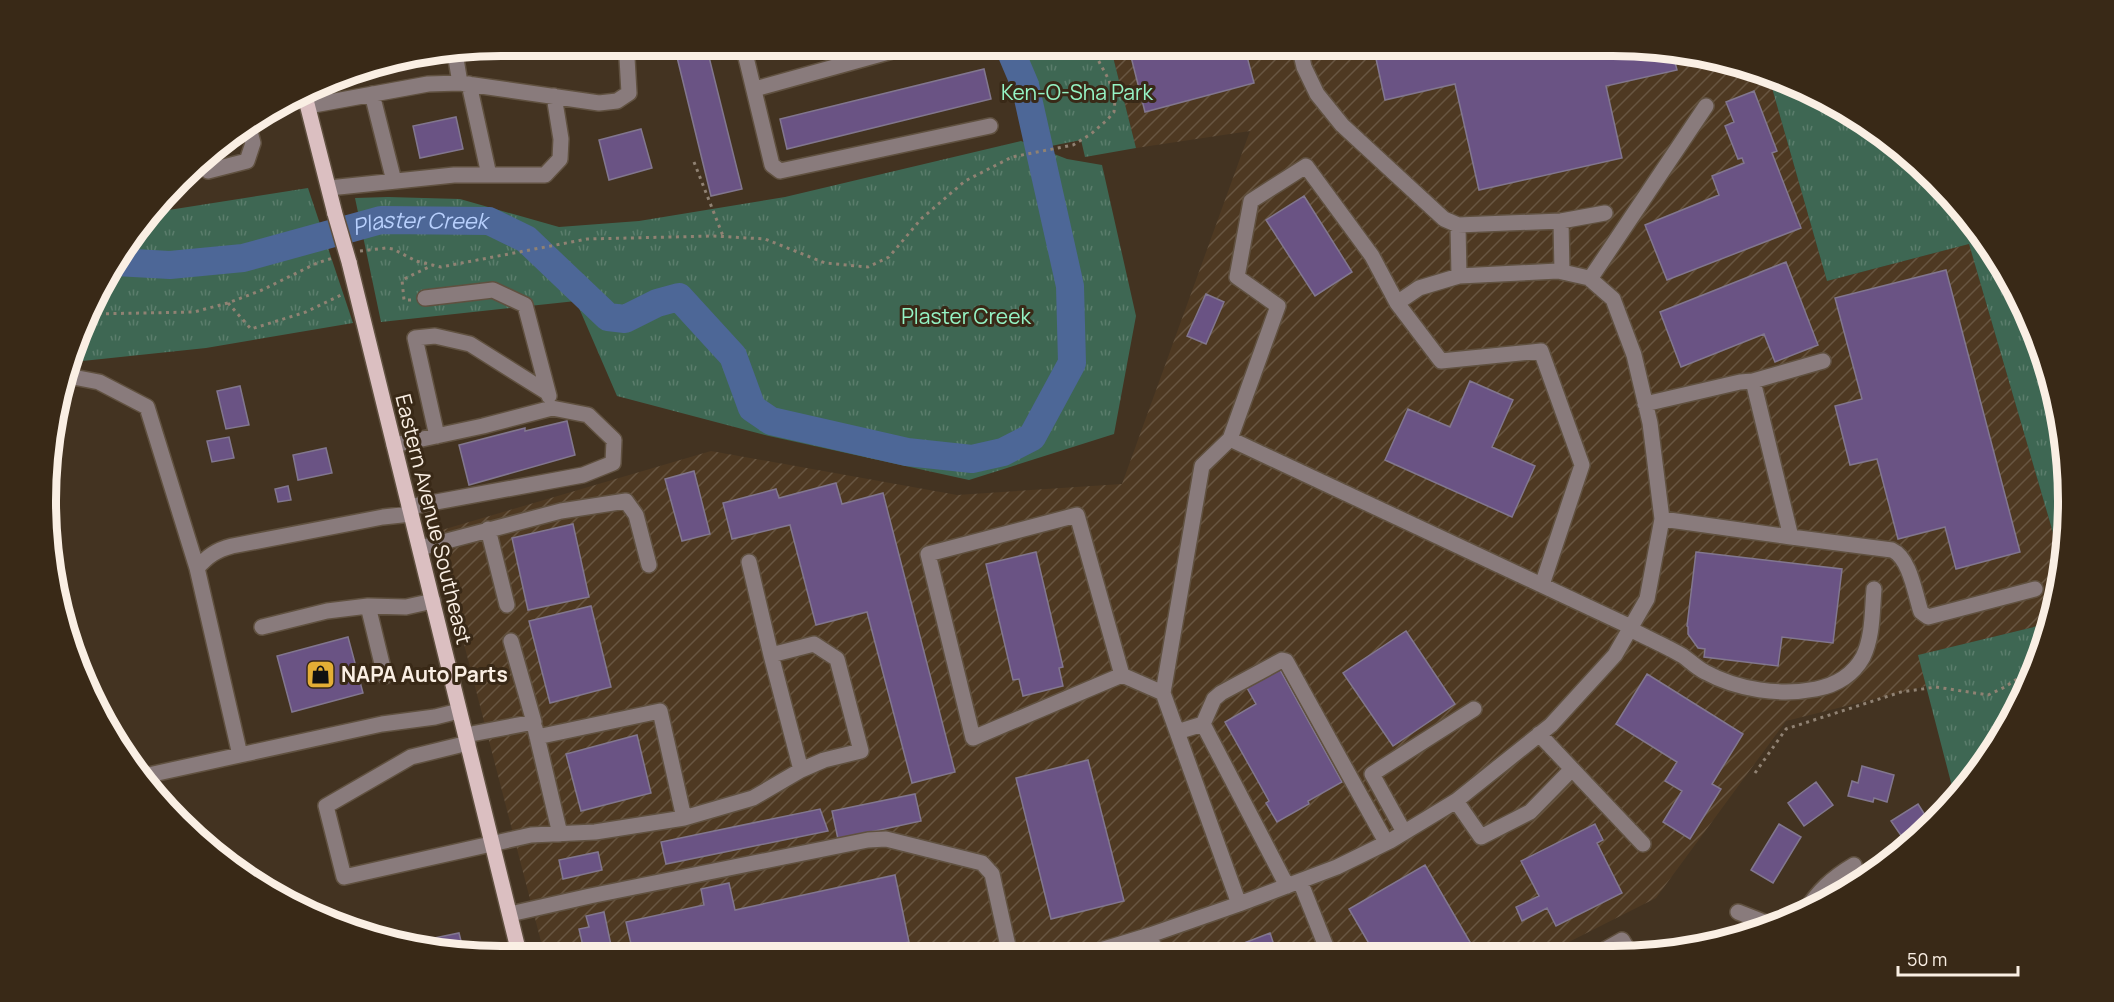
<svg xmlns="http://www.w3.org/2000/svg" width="2114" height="1002" viewBox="0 0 2114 1002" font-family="Manrope,sans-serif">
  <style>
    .industrial { fill: url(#industrial-furrows) }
    .grass { fill: url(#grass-tufts) }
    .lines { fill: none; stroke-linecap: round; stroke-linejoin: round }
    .river { stroke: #4d6797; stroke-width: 28 }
    .building { fill: #6a5384; stroke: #82778f; stroke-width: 1.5 }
    .minor-casing { stroke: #605140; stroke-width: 18 }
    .major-casing { stroke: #605140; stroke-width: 18 }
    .path { stroke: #908273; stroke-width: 3; stroke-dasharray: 3 4.5; stroke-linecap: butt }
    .minor { stroke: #897b7c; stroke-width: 15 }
    .major { stroke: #dbbfc1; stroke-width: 15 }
    .major-bridge-casing { stroke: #605140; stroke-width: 18; stroke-linecap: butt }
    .major-bridge { stroke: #dbbfc1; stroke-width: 15 }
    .labels { text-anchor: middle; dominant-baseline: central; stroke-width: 6; stroke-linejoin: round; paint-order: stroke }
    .park-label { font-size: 21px; fill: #95f4c5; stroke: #392917 }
    .street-label { font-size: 21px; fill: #faefe4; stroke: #392917 }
    .poi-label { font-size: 21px; font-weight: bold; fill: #faefe4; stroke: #392917; text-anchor: start }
    .water-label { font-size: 22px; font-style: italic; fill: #b8d0fd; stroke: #392917 }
    .rim { fill: none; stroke: #faefe4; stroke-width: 8 }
  </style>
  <defs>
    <pattern id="industrial-furrows" width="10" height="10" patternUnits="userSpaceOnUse" patternTransform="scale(1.5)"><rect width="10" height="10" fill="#4e3922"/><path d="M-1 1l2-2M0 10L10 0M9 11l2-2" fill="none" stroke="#685642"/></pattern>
    <pattern id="grass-tufts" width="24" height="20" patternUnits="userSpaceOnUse" patternTransform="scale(1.5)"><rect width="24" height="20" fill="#3e6753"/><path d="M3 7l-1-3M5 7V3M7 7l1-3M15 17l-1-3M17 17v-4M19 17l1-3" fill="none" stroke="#5b7d6c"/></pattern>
  </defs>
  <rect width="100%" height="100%" fill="#433321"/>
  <path class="industrial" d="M1110,45H1613L1702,54L1768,74L1827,281L1969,244L2063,567L2060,590L2050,623L1919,655L1926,686L1786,721L1656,898L1547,953L545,957L435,532L711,451L957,495L1122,484L1250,131L1136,148Z"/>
  <path class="grass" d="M1021,45H1110L1136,148L1085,157L1081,140L1046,147Z
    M1768,74L1787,80L1866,122L1935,178L1992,247L2034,326L2060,412L2069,501L2063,567L1969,244L1827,281Z
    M1021,141L1067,159L1102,165L1136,316L1114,434L969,480L769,436L617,396L576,301L381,322L355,198L388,197L460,199L559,227L639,221L785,197Z
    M308,188L353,323L206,348L73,362L106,273L156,212Z
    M2050,623L2034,675L1975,778L1955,798L1918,655Z"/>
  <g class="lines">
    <path class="river" id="s1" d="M115,262L170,265L243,258L381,220L489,221L526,239L608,317L625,319L657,303L679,297L733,356L752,408L771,421L907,452L972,459L1003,452L1032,437L1072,363L1070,286L1025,85L1008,45"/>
  </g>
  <path class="building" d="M674,45H706L742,189L711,196Z
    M1128,45H1244L1254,83L1145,112Z
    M1373,45H1613L1672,51L1677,70L1606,86L1622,158L1479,190L1455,84L1385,100Z
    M984,69L991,99L787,149L780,119Z
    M1754,91L1777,151L1772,153L1801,228L1667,280L1645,225L1719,195L1712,176L1744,163L1742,158L1738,159L1725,126L1734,122L1726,102Z
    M456,117L463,149L420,158L413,126Z
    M641,129L652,168L609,180L599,140Z
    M1304,196L1352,272L1315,296L1266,220Z
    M1786,262L1818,345L1775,362L1764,334L1681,367L1660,312Z
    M1946,270L2020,552L1956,569L1945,527L1898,539L1877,459L1850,465L1835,406L1862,399L1835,298Z
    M1206,294L1224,302L1206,344L1187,336Z
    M1470,381L1513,400L1492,447L1535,466L1512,517L1385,460L1408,409L1450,427Z
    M240,386L249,425L226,429L217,391Z
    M567,421L575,455L469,485L459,445L525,428V431Z
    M229,437L234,458L212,462L207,441Z
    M326,448L332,473L298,480L293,455Z
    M694,471L710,534L682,541L665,479Z
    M836,483L842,504L883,493L955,772L912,783L867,612L816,625L790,525L732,539L723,503L776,489L779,498Z
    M288,486L291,500L278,502L275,489Z
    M573,524L589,597L528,610L512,538Z
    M1036,552L1063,667L1059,668L1063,686L1023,696L1019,679L1013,680L986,564Z
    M1696,552L1842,569L1833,643L1782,637L1778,666L1704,657L1705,649L1698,648L1688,634V627L1687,626Z
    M591,606L611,687L550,703L529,621Z
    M1406,631L1455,704L1393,746L1343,673Z
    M348,637L363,693L292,712L277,656Z
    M1279,668L1342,782L1308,801L1309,804L1277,822L1266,803L1269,801L1225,722L1256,704L1246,686Z
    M1647,674L1743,734L1712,784L1721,789L1690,839L1663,822L1682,791L1665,781L1677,762L1616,724Z
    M637,735L651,793L581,811L566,754Z
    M1088,760L1124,901L1051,919L1016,778Z
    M1862,766L1894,775L1887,802L1874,798L1873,802L1848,796L1852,781L1858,783Z
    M1816,782L1833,805L1804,826L1788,803Z
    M915,794L921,821L838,839L832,811Z
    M1918,804L1930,823L1914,839L1909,832L1902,837L1891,821Z
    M820,809L828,831L666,864L661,842Z
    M1595,824L1603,840L1597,843L1622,893L1556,926L1547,908L1522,921L1516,907L1539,896L1521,861Z
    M1779,824L1801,837L1773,883L1751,870Z
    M598,852L602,870L563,879L559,860Z
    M1425,865L1477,954H1375L1349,909Z
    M895,875L909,942L843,956L634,957L626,922L704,905L701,889L729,883L735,910Z
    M604,912L612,950L585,955L579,929L589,927L586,916Z
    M459,933L464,953L437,951L434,938Z
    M1270,933L1277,954L1213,955Z"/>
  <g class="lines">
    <defs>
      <path id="minor" d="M743,45L772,165L780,171L990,126
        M1299,45L1304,67L1317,94L1342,125L1444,219L1458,225L1561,221L1605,213
        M455,53L460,83
        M469,84L489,175
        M755,89L914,45
        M372,94L394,181
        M308,106L428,84L460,83L599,103L617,101L629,93L627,58L624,45
        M208,171L247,161L253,143L248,124
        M329,188L454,175H545L560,159L561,139L554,96
        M1561,221L1562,272
        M1458,225L1459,276
        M1590,279L1706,106
        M425,298L493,290L525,305L549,396
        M68,376L99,382L147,407L197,568L240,755L144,776
        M1753,381L1791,537L1892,550C1910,558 1915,594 1921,612L1928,617L2035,589
        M1645,404L1740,382L1753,381L1823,361
        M437,436L415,338L435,336L470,344L548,393
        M1230,439L1202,466L1163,693L1239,904
        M394,445L483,426L552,408L588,415L614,440L613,463L583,475L409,507
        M1662,519L1791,537
        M488,529L507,605
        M420,548L561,511L626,501L636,515L649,565
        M197,568C208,556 216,550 232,546L383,517L411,514
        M1542,585L1582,465L1541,351L1441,361L1397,303L1372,256L1306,166L1251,201L1237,277L1278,306L1230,439L1631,627
        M368,606L385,676
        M262,627L327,611L368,606L406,607L433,601
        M1630,629C1647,638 1666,646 1683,656C1690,661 1697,668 1705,672C1738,690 1780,696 1816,689C1836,685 1853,675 1863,657C1873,636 1872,612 1874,589
        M771,655L801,770
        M1122,675L1077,515L928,554L973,738L1122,675L1163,693
        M1203,724L1214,699L1221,693L1282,660L1286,661L1386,842
        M535,728L560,834
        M1177,732L1203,724L1287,886
        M1539,734L1643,844
        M466,735L534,722L511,641
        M537,737L660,711L684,818
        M468,743L411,757L326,806L344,877L531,835L595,832L684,818L753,798L801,770L824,760L861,751L837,659L814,644L771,655L749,562
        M240,755L382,724L435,717L459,711
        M1456,801L1481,837L1530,812L1572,769
        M1404,832L1372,774L1474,709
        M1300,881L1329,954
        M1738,912L1774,926
        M1804,913C1818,891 1832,878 1854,865
        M510,914L590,896L868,840L886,839L982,863L992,874L1010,955
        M1150,935L1156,955
        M1599,953L1622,940L1630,953
        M1084,955L1150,935L1239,904L1337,867L1390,841L1456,801L1551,725L1615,655L1647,599L1662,519L1650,423L1634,355L1613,299L1589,278L1558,271L1459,276L1419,288L1397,303"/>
      <path id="major" d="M304,92L335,214
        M349,262L520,957"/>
    </defs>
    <use href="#minor" class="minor-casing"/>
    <use href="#major" class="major-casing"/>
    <path class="path" d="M694,162L723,236
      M360,251L386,248L393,249L416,261L441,267L587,239L714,236L765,239L825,263L868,267L889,257L921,219L965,181L1012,157L1073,145L1091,134L1107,120L1114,112L1115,100L1109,80L1090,45
      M411,300H404L402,280L433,265
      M228,303L251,329L306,312L343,294
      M91,314L194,312L228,303L262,290L317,263L333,258
      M1755,773L1786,729L1901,692L1936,687L1988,695L2005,687L2038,665"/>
    <use href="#minor" class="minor"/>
    <use href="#major" class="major"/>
    <defs>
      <path id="major-bridge" d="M335,214L349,262"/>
    </defs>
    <use href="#major-bridge" class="major-bridge-casing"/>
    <use href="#major-bridge" class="major-bridge"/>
  </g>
  <defs>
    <symbol id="shop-square" viewBox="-11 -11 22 22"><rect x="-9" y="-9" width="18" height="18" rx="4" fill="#e4ae35" stroke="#392917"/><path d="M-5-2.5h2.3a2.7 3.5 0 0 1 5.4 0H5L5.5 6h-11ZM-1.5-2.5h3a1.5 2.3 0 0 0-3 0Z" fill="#111"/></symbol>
  </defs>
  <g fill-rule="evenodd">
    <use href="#shop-square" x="304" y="658" width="33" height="33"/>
  </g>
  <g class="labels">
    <g class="park-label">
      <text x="1077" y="92">Ken-O-Sha Park</text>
      <text x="966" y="316">Plaster Creek</text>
    </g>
    <g class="street-label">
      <text transform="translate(434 519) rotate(76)">Eastern Avenue Southeast</text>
    </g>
    <g class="poi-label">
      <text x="341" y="674">NAPA Auto Parts</text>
    </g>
    <g class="water-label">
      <text stroke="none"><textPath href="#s1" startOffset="310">Plaster Creek</textPath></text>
    </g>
  </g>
  <path d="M0 0H2114V1002H0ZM501 56H1613A445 445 0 0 1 2058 501V501A445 445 0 0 1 1613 946H501A445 445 0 0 1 56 501V501A445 445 0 0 1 501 56Z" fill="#392917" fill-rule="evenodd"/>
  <path class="rim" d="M501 56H1613A445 445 0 0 1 2058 501V501A445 445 0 0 1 1613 946H501A445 445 0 0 1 56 501V501A445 445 0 0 1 501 56Z"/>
  <path d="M1898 966v9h120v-9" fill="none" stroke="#faefe4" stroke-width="3"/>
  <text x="1907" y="966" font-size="18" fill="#faefe4" stroke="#392917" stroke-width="4.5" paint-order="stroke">50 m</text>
</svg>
